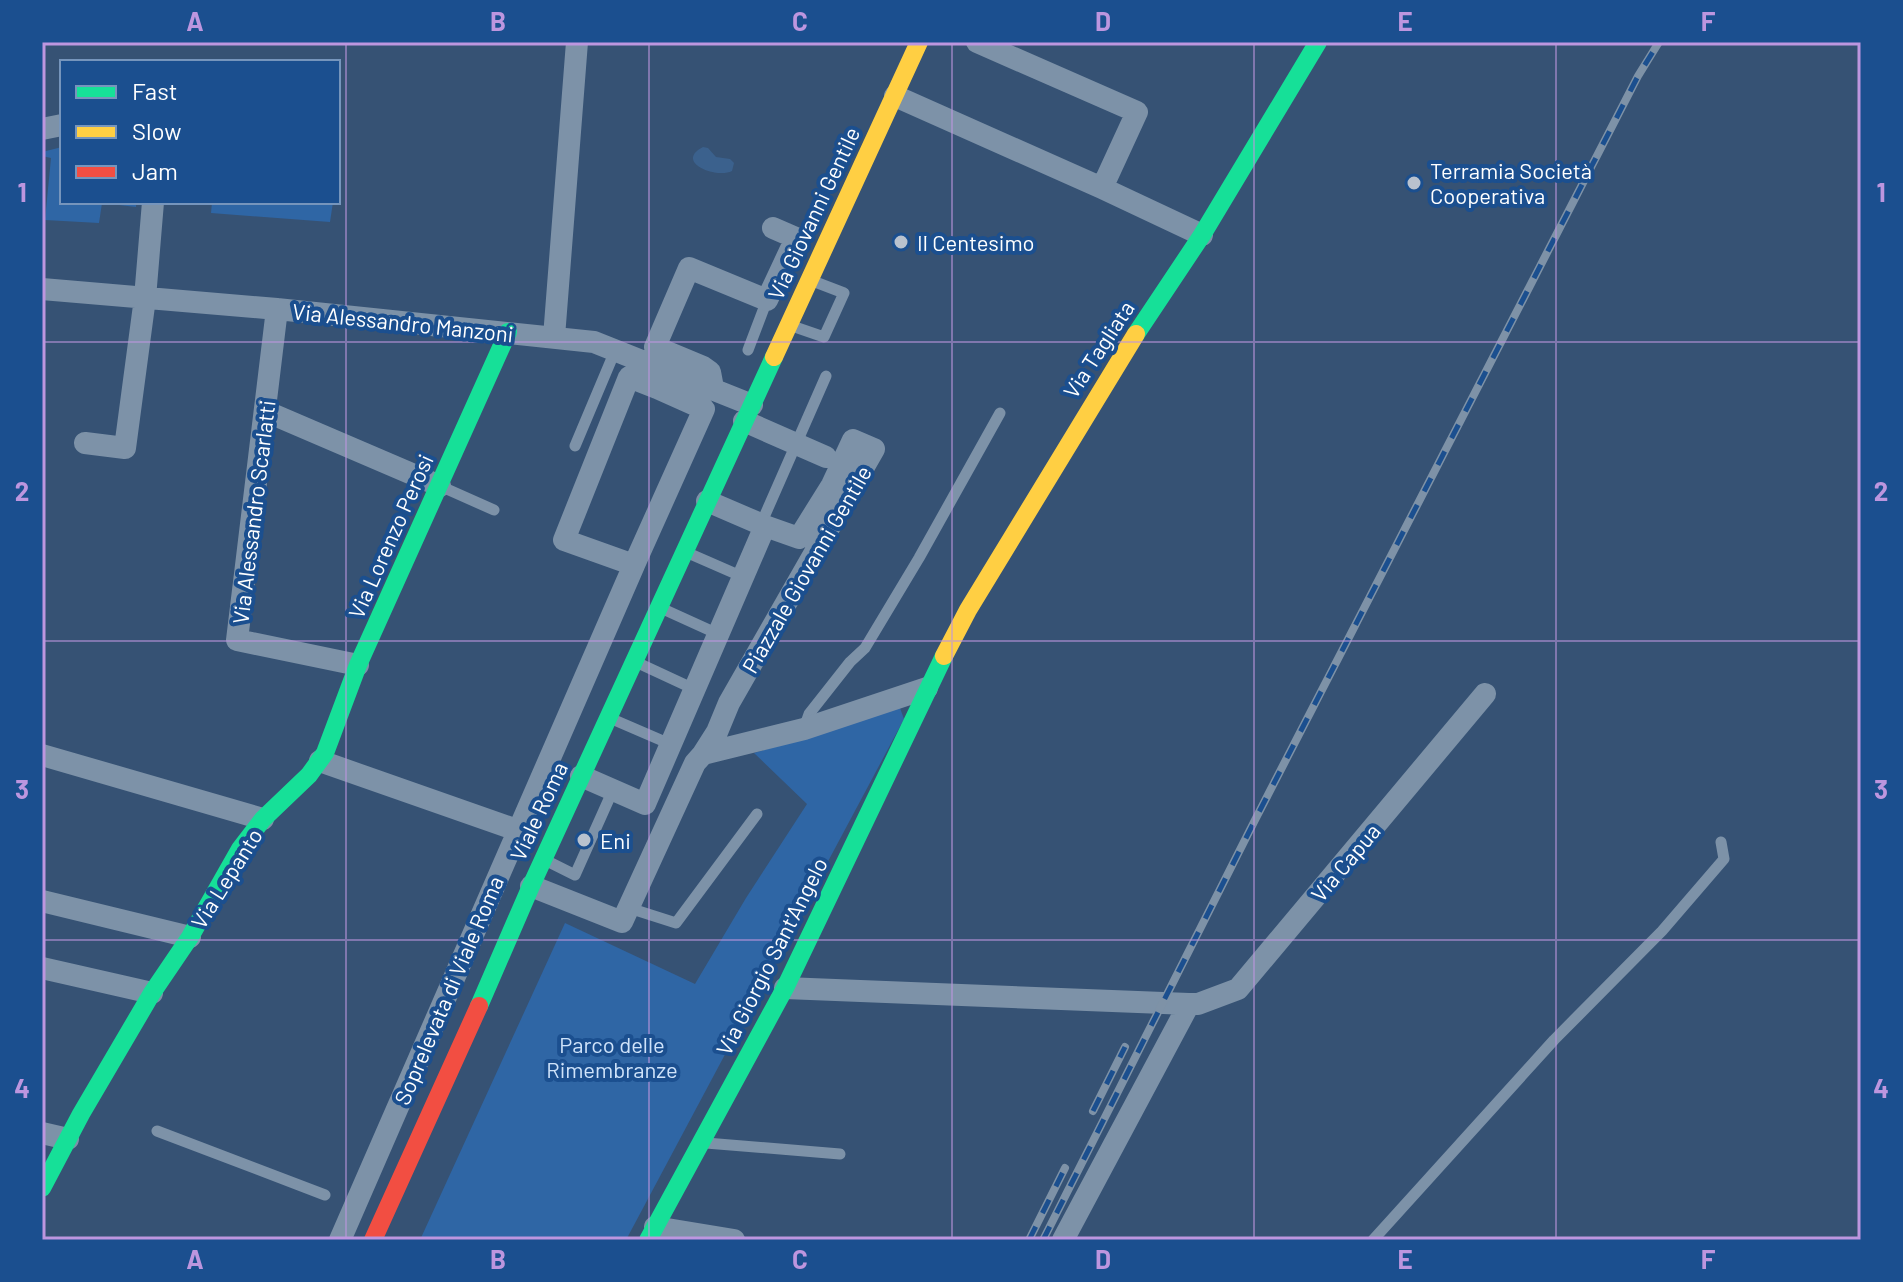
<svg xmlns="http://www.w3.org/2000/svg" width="1903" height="1282" viewBox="0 0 1903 1282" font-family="Barlow,sans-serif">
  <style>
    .green { fill: #2f66a5 }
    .water { fill: #3b618d }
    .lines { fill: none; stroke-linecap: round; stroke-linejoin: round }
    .lane { stroke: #7d92a8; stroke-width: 11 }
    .street { stroke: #7d92a8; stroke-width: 22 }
    .fast { stroke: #16e098; stroke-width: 18 }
    .slow { stroke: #ffcf43; stroke-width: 18 }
    .jam { stroke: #f24e42; stroke-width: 18 }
    .rail-casing { stroke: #7e92a7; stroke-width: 8 }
    .rail { stroke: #1b4f8f; stroke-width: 5; stroke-dasharray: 15; stroke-linecap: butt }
    .grid { fill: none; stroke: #bd96df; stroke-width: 2; stroke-opacity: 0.55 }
    .poi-dot { fill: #b9c2ce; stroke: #1b4f8f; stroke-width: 3 }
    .labels { text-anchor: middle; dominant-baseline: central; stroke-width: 8; stroke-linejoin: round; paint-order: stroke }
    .poi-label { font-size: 22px; fill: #fff; stroke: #1b4f8f; text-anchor: start }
    .street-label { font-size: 22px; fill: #fff; stroke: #1b4f8f }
    .park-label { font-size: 22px; fill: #cfe3fa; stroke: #1b4f8f }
    .neatline { fill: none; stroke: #bd96df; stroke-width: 3 }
    .grid-label { font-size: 26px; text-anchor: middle; font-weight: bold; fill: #bd96df }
  </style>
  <rect width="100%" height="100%" fill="#365274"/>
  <path class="green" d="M62,147V202H136V207L102,203L99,223L45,220L51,158L42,156V152Z
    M212,202H333L330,222L211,213Z
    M900,708L904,719L626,1240H420L565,923L695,984L746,898L807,804L754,753Z"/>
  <path class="water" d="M703,147L708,148L716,157L730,159L734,163L732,171C716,179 674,162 703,147Z"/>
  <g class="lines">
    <path class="lane" d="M792,326L824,337L844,293L810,280
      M748,350L767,300
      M575,446L615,351
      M440,486L494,510
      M761,524L826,376
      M688,553L743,577
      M663,609L718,634
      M638,663L694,689
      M612,719L670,744
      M804,728L809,714L850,662L865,648L919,558L1000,413
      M547,861L575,875L613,790
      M629,908L676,923L757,814
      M157,1131L325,1195
      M706,1143L840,1154
      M1373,1240L1554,1040L1662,931L1724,859L1721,842"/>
    <path class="street" d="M977,42L1137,112L1102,188
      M895,96L1102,188L1202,235
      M42,129L62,125
      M42,289L277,309L594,342L752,405
      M277,309L237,640L358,665
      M554,337L577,42
      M657,388L629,377L564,540L634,565L704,409L657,388L666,370
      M713,388L710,372L703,367L655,347L689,268L767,300L796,238L773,228
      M265,411L440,486
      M744,421L826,457
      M85,443L125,448L145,298L153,202
      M703,754L717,732L729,703L874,449L853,440L832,485L799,538L765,526L707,501
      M42,755L263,819
      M320,761L517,830
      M581,776L645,804L765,526
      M531,886L622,922L695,763L703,754L804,729L927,688
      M42,901L190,937
      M42,968L152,993
      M785,988L1189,1004H1198L1238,989L1485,694
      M42,1133L68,1139
      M655,1227L734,1240
      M340,1240L634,565
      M1063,1240L1189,1004"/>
    <path class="fast" d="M1136,334L1202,235L1318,42
      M479,1006L531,886L774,357
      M42,1188L81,1114L152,993L190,937L240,849L263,819L309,775L325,753L358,665L508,332
      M648,1240L785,988L944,656"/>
    <path class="slow" d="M774,357L919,42
      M944,656L968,610L1136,334"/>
    <path class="jam" d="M373,1240L479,1006"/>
    <defs>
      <path id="rail" d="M1093,1111L1125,1047
        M1029,1240L1065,1168
        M1043,1240L1256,818L1638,76L1659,42"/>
    </defs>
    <use href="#rail" class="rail-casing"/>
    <use href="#rail" class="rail"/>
  </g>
  <path class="grid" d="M346,42V1240M649,42V1240M952,42V1240M1254,42V1240M1556,42V1240M42,342H1861M42,641H1861M42,940H1861"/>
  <g class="poi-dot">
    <circle cx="1414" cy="183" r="8"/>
    <circle cx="901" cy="242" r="8"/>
    <circle cx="584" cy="840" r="8"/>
  </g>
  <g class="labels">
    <g class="poi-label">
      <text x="1430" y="170">Terramia Società<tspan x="1430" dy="25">Cooperativa</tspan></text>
      <text x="917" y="242">Il Centesimo</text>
      <text x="600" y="840">Eni</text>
    </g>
    <g class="street-label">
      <text transform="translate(813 213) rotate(-65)">Via Giovanni Gentile</text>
      <text transform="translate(403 322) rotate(6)">Via Alessandro Manzoni</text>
      <text transform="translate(1098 349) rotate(-57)">Via Tagliata</text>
      <text transform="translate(253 512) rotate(-83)">Via Alessandro Scarlatti</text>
      <text transform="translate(390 536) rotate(-66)">Via Lorenzo Perosi</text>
      <text transform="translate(806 569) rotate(-60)">Piazzale Giovanni Gentile</text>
      <text transform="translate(538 811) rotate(-65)">Viale Roma</text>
      <text transform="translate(1345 862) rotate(-50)">Via Capua</text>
      <text transform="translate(226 878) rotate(-58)">Via Lepanto</text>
      <text transform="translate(771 956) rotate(-63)">Via Giorgio Sant'Angelo</text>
      <text transform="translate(448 990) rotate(-67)">Soprelevata di Viale Roma</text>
    </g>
    <g class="park-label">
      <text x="612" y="1044">Parco delle<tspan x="612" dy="25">Rimembranze</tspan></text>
    </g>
  </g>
  <rect width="1903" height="1282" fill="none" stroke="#1b4f8f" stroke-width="88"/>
  <rect x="60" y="60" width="280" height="144" fill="#1b4f8f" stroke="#7695bc" stroke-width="2"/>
  <rect x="76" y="86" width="40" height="12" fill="#16e098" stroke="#7695bc" stroke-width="2"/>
  <text x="132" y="100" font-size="24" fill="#ffffff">Fast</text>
  <rect x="76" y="126" width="40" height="12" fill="#ffcf43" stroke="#7695bc" stroke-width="2"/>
  <text x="132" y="140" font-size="24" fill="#ffffff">Slow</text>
  <rect x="76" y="166" width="40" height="12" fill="#f24e42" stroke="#7695bc" stroke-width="2"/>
  <text x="132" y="180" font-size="24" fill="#ffffff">Jam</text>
  <rect x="44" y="44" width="1815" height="1194" class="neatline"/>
  <g class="grid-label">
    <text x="195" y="31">A</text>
    <text x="498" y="31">B</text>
    <text x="800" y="31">C</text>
    <text x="1103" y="31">D</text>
    <text x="1405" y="31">E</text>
    <text x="1708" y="31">F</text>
    <text x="22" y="202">1</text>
    <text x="1881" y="202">1</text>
    <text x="22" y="501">2</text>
    <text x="1881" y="501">2</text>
    <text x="22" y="799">3</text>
    <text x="1881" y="799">3</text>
    <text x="22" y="1098">4</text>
    <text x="1881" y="1098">4</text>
    <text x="195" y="1269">A</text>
    <text x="498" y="1269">B</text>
    <text x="800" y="1269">C</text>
    <text x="1103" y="1269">D</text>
    <text x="1405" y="1269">E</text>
    <text x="1708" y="1269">F</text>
  </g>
</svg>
